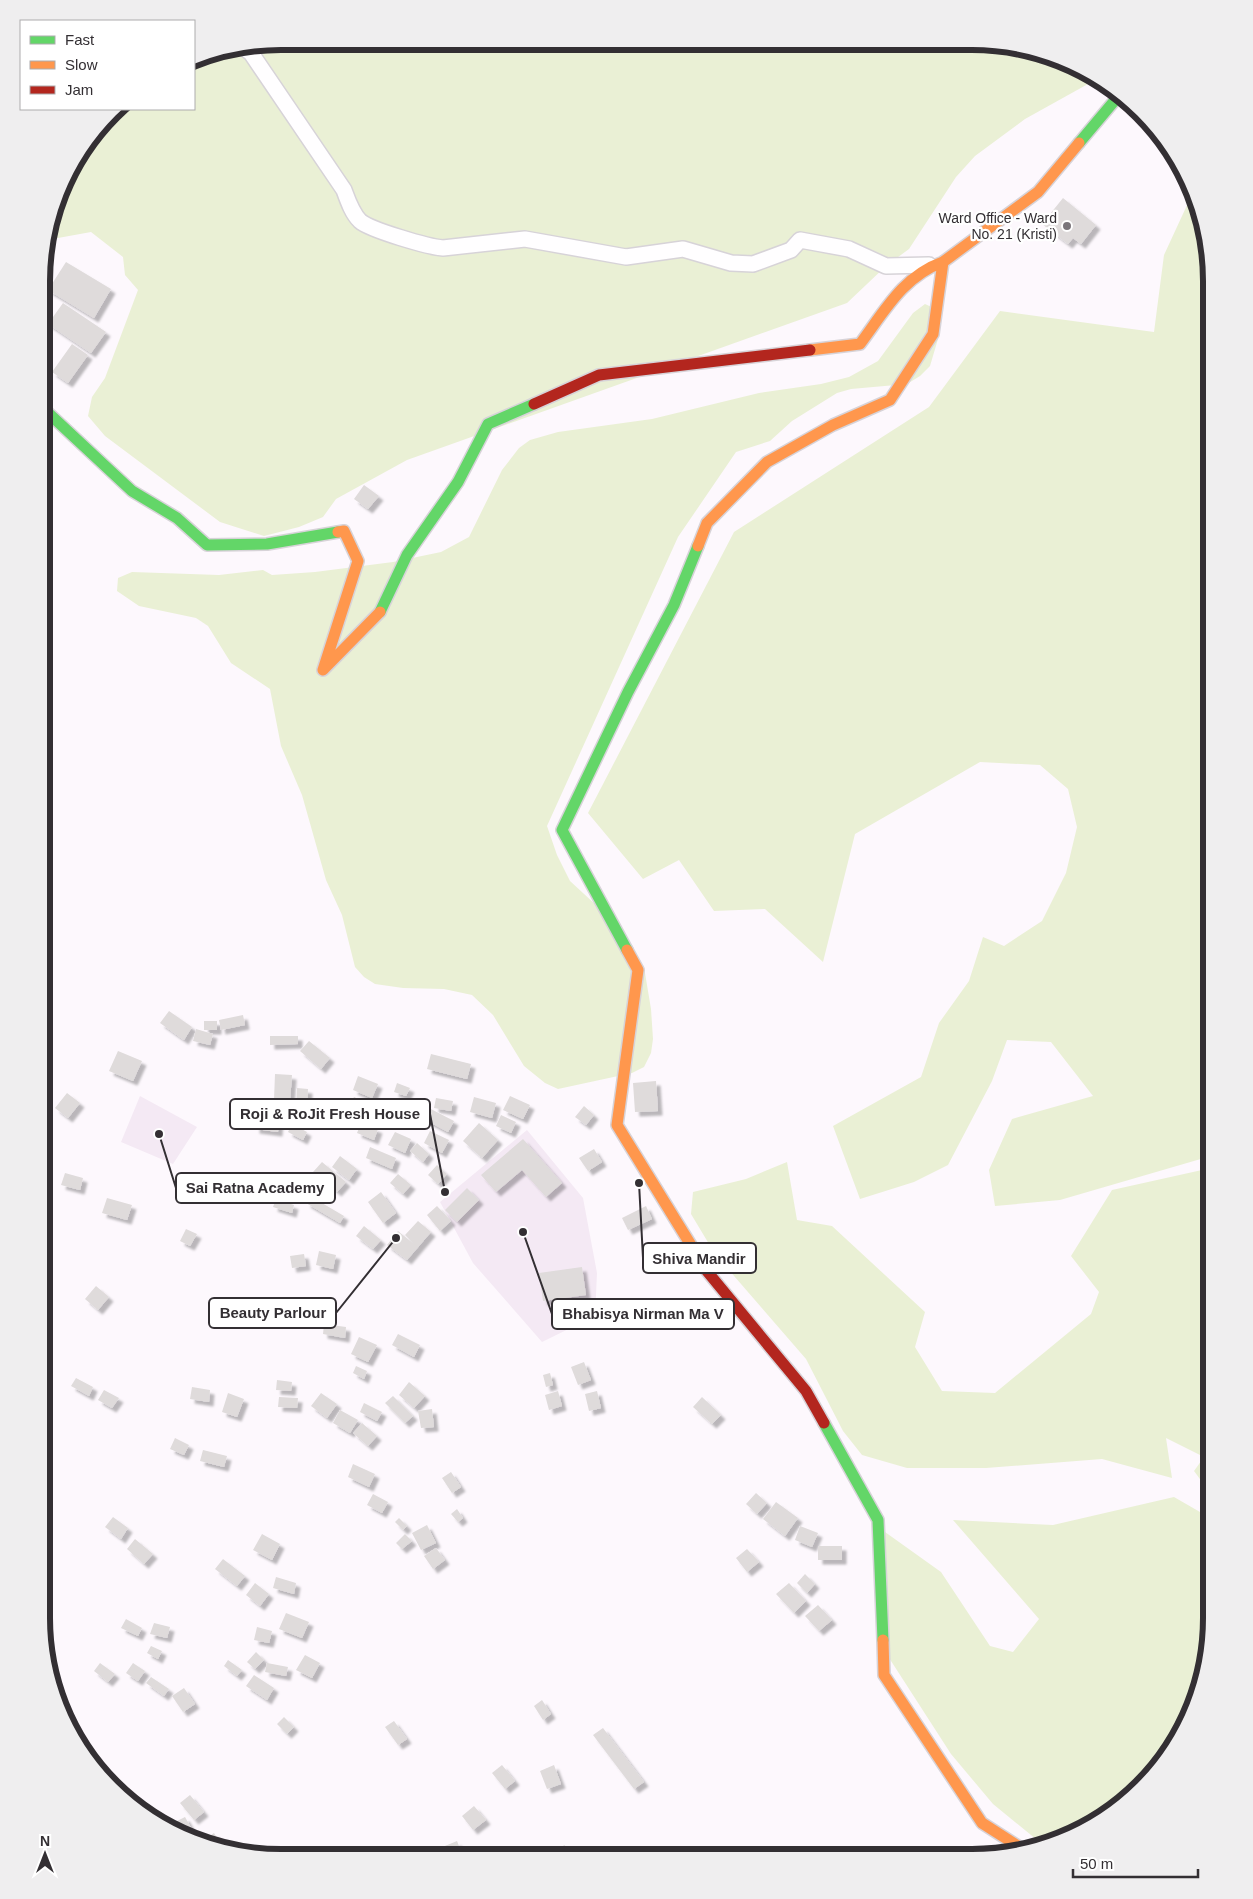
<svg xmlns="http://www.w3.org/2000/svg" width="1253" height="1899" viewBox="0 0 1253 1899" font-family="Helvetica,sans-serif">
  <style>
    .built { fill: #f4e9f4 }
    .green { fill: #eaf0d5 }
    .building { fill: #dfdbdb; filter: url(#shadow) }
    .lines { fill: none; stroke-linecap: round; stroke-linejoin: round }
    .street-casing { stroke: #d7d3d8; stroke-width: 18 }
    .fast-casing { stroke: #d7d3d8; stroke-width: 14 }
    .slow-casing { stroke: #d7d3d8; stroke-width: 14 }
    .jam-casing { stroke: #d7d3d8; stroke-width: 14 }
    .street { stroke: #fffeff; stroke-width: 15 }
    .fast { stroke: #63d668; stroke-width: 11 }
    .slow { stroke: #ff974d; stroke-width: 11 }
    .jam { stroke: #b3261e; stroke-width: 11 }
    .poi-dot { fill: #7a757a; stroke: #fff; stroke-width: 2 }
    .labels { text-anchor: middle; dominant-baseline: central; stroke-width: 4.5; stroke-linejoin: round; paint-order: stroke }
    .poi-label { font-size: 14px; fill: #332f33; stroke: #fff; text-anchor: end }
    .rim { fill: none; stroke: #332f33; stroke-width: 6 }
    .leader { fill: none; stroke: #332f33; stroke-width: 2 }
    .callout-dot { fill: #332f33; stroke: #fff; stroke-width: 2 }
    .callout { fill: #fff; stroke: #332f33; stroke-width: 2 }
    .callout-label { font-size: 15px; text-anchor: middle; font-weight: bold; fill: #332f33 }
  </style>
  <defs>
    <filter id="shadow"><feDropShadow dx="4.5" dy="4.5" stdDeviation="1" flood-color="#0004"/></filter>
  </defs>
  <rect width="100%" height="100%" fill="#fdf8fd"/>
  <path class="built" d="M140,1096L197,1127L173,1164L121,1142Z
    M527,1130L583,1198L597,1273L595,1316L542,1342L473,1263L440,1202Z"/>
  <path class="green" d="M281,41L1004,43L1064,59L1097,79L1025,119L975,156L956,177L909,249L886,266L847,303L407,460L336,499L323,517L299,527L264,536L220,522L105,436L88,416L92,397L105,378L138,290L125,275L123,257L91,232L47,240L73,161L116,109H194V60L203,54Z
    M1194,190L1212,281L1211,1156L1060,1200L995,1206L989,1170L1012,1119L1093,1096L1051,1042L1007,1040L992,1081L948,1165L914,1182L860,1199L833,1126L921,1077L939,1023L969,981L983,937L1004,946L1042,921L1066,873L1077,827L1068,789L1040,765L980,762L855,834L823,962L765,909L714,911L679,860L643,879L588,813L734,532L929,407L1000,311L1154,332L1164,255Z
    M925,304L938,310V339L930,366L920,376L907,384L851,389L837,393L792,421L770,441L736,452L678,537L547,826L557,855L570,881L622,929L644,967L651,1009L653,1039L651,1053L644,1067L632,1073L558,1089L545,1083L524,1066L493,1015L472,995L444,989L403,988L375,984L364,977L355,967L342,915L326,880L302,795L281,746L270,689L231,663L208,626L196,618L139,606L117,591L118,578L132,572L219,575L263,570L272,575L315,572L393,562L441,552L469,537L502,470L519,448L530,440L558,432L652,419L759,393L821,384L849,377L878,361L913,313Z
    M787,1162L797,1220L832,1226L925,1312L915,1347L942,1391L995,1393L1091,1314L1099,1292L1071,1256L1112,1190L1211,1168V1494L1194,1471L1204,1457L1166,1438L1172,1478L1102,1459L986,1468H907L862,1455L843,1431L806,1359L715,1254L691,1214L693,1192L746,1179Z
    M1174,1497L1200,1512L1211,1537V1634L1199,1696L1171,1752L1118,1808L1064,1839L1042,1844L993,1804L951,1754L882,1647L878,1527L941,1572L990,1646L1013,1652L1039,1619L953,1520L1053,1525Z"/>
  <path class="building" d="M1063,198L1096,225L1081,244L1073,238L1068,244L1042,224Z
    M66,262L111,289L94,318L48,290Z
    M63,303L106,332L91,353L48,324Z
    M72,344L88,355L68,383L52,372Z
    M364,485L379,496L368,509L354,499Z
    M169,1011L192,1027L184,1040L160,1023Z
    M243,1015L245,1025L221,1030L219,1020Z
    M204,1021H217V1030H204Z
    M196,1029L213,1034L210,1045L193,1041Z
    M270,1036H298V1044L270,1045Z
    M309,1041L330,1058L321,1069L300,1051Z
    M118,1051L142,1061L133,1081L109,1071Z
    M431,1054L471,1064L467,1079L427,1069Z
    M275,1074L292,1075L290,1101L274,1100Z
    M358,1076L378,1084L372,1098L353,1090Z
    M656,1081L658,1111L635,1112L633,1083Z
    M397,1083L410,1088L406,1096L394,1092Z
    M297,1088L308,1089L307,1109L296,1108Z
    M67,1093L80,1103L68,1118L55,1108Z
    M510,1096L530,1105L523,1119L503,1110Z
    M354,1097L369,1104L365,1112L350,1104Z
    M474,1097L496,1103L492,1118L470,1112Z
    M436,1098L453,1101L451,1111L434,1108Z
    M425,1106L454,1121L448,1132L420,1117Z
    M584,1106L594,1115L586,1125L575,1117Z
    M257,1114L279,1117L278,1132L255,1129Z
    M501,1115L516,1122L511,1133L496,1126Z
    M361,1123L378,1129L374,1140L357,1133Z
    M479,1123L498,1140L482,1158L463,1141Z
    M292,1124L307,1132L303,1140L288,1132Z
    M430,1131L449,1140L442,1153L424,1143Z
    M395,1132L411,1139L405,1153L388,1145Z
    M523,1139L562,1183L546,1197L522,1170L496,1192L481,1175Z
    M417,1143L429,1154L423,1162L410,1151Z
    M370,1147L396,1158L392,1169L366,1158Z
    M594,1149L602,1162L588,1171L579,1158Z
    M340,1156L357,1169L349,1180L332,1167Z
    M322,1162L346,1182L337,1192L313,1172Z
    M437,1165L447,1174L438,1184L428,1175Z
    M65,1173L83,1178L80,1190L61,1185Z
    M398,1174L411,1185L403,1194L390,1183Z
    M467,1188L479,1200L457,1222L445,1210Z
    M381,1192L396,1213L383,1223L368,1202Z
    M310,1196L344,1216L340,1223L306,1203Z
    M107,1198L132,1205L127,1220L102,1213Z
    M276,1199L294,1205L292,1213L273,1207Z
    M437,1206L451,1221L440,1231L427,1215Z
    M646,1206L652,1219L628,1230L622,1218Z
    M418,1221L431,1232L407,1260L387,1245L398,1231L415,1245L405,1235Z
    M364,1226L381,1240L373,1249L356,1236Z
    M186,1229L197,1234L190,1246L180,1241Z
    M319,1251L336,1255L333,1269L316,1265Z
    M304,1254L306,1266L292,1268L290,1256Z
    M582,1267L586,1295L543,1301L539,1273Z
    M96,1286L109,1297L98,1310L85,1299Z
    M324,1324L346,1327L345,1338L323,1334Z
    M398,1334L420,1345L414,1357L392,1345Z
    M359,1337L377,1345L368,1362L351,1354Z
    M584,1362L591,1380L578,1385L571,1367Z
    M356,1366L367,1371L364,1379L353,1373Z
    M550,1373L553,1385L546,1387L543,1375Z
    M76,1378L93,1387L89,1396L71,1386Z
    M277,1380L292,1382L291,1391L276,1390Z
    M409,1382L425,1396L414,1408L399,1395Z
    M192,1387L210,1390L209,1402L190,1399Z
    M104,1390L119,1398L112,1408L98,1400Z
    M558,1391L562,1406L549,1410L545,1395Z
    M597,1391L601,1408L589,1411L585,1394Z
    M228,1393L244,1399L237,1417L222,1412Z
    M321,1393L337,1404L327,1418L311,1406Z
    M393,1396L413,1416L405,1423L385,1403Z
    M279,1397L298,1398L297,1408L278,1407Z
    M702,1397L721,1415L712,1424L693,1407Z
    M364,1403L382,1412L377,1421L360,1412Z
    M432,1409L434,1427L421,1428L418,1411Z
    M340,1410L358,1420L350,1433L333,1423Z
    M362,1423L377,1436L368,1446L353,1433Z
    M175,1438L189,1445L184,1455L170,1449Z
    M203,1450L227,1456L224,1467L200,1461Z
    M353,1464L375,1474L369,1487L348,1477Z
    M451,1472L461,1487L452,1493L442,1478Z
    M756,1493L767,1503L757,1514L746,1504Z
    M373,1494L388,1502L382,1513L367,1505Z
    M776,1502L798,1518L785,1536L763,1519Z
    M457,1509L463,1518L458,1522L451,1514Z
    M113,1517L128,1528L121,1539L105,1527Z
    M399,1518L407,1526L403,1530L395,1522Z
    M427,1525L436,1543L421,1550L412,1533Z
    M800,1526L818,1533L812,1547L795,1540Z
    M262,1534L280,1544L272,1560L253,1550Z
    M405,1534L412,1541L402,1549L396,1543Z
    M135,1539L153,1554L144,1564L127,1549Z
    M818,1546H842V1560H818Z
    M436,1548L445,1560L433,1569L424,1556Z
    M747,1549L759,1562L747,1572L736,1558Z
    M223,1559L245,1576L237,1586L215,1569Z
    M805,1574L815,1584L807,1593L797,1583Z
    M276,1577L296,1583L294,1594L273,1588Z
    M255,1583L269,1594L260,1606L246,1595Z
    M789,1583L806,1601L794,1613L776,1594Z
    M818,1605L832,1620L819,1631L805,1616Z
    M286,1613L309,1622L302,1638L279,1629Z
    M126,1619L142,1628L138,1636L121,1628Z
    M154,1623L170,1627L167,1638L150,1634Z
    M257,1627L272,1631L269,1643L254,1640Z
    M151,1646L162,1651L158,1659L147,1653Z
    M256,1652L264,1660L255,1669L247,1662Z
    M305,1655L320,1663L312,1678L296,1670Z
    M228,1660L242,1670L237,1676L224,1666Z
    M100,1663L115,1674L108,1682L94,1671Z
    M133,1663L145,1671L138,1681L126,1673Z
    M267,1663L288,1667L286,1676L265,1672Z
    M254,1675L274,1688L267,1700L246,1686Z
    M151,1677L169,1689L164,1696L146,1683Z
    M184,1688L195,1704L183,1712L172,1696Z
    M542,1700L551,1714L543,1720L534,1706Z
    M284,1717L294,1727L287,1734L277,1724Z
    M394,1721L407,1739L398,1745L385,1727Z
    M603,1728L644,1782L634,1789L593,1735Z
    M502,1765L515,1781L505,1789L492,1773Z
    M554,1765L561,1784L547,1789L540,1771Z
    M190,1795L204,1812L194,1820L180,1803Z
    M474,1806L486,1820L473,1830L462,1816Z
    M185,1817L198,1840L196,1841L183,1836L175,1822Z
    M214,1833L224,1849L200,1842Z
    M457,1841L463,1856H443L440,1848Z
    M564,1845L580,1857H555Z"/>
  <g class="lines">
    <defs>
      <path id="street" d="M243,47L251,53L344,190C348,201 352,213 360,221C370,230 429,247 443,248L525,239L626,257L683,249L731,263L753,264L791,250L800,240L849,249L886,266L929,265"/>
      <path id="fast" d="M1079,143L1121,93
        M43,408L132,491L177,518L207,545L267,544L338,532
        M380,612L407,555L458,482L488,424L534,404
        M627,950L562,830L628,692L674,605L698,546
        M824,1423L878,1520L883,1640"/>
      <path id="slow" d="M810,350L860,344C884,312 903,276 943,262L1038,192L1079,143
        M338,532L344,531L358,561L323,670L380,612
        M698,546L707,523L767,462L833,425L890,400L933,334L943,262
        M627,950L638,970L617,1125L694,1250
        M883,1640L884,1675L982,1823L1021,1848"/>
      <path id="jam" d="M534,404L599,375L810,350
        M694,1250L706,1270L806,1391L824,1423"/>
    </defs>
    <use href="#street" class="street-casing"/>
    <use href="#fast" class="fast-casing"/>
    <use href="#slow" class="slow-casing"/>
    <use href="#jam" class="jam-casing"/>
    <use href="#street" class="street"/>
    <use href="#fast" class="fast"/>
    <use href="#slow" class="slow"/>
    <use href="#jam" class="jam"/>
  </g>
  <circle class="poi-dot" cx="1067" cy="226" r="5"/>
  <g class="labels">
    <g class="poi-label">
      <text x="1057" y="218">Ward Office - Ward<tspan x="1057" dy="16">No. 21 (Kristi)</tspan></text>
    </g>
  </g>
  <path d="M0 0H1253V1899H0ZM281 50H972A231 231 0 0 1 1203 281V1618A231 231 0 0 1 972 1849H281A231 231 0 0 1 50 1618V281A231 231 0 0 1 281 50Z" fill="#efeeef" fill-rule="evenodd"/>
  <path class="rim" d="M281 50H972A231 231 0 0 1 1203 281V1618A231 231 0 0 1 972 1849H281A231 231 0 0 1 50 1618V281A231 231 0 0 1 281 50Z"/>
  <path class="leader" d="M445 1192L430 1114M159 1134L176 1188M639 1183L643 1258M396 1238L336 1313M523 1232L552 1314"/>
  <g class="callout-dot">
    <circle cx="445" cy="1192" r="5"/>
    <circle cx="159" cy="1134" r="5"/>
    <circle cx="639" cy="1183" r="5"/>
    <circle cx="396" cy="1238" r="5"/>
    <circle cx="523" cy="1232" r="5"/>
  </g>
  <g class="callout">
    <rect x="230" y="1099" width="200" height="30" rx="5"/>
    <rect x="176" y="1173" width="159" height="30" rx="5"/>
    <rect x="643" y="1243" width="113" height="30" rx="5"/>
    <rect x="209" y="1298" width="127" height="30" rx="5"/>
    <rect x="552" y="1299" width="182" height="30" rx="5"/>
  </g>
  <g class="callout-label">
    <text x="330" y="1119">Roji &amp; RoJit Fresh House</text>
    <text x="255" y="1193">Sai Ratna Academy</text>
    <text x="699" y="1264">Shiva Mandir</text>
    <text x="273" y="1318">Beauty Parlour</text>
    <text x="643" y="1319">Bhabisya Nirman Ma V</text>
  </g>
  <rect x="20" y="20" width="175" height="90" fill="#ffffff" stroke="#adacad"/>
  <rect x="30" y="36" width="25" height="8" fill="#63d668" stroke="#adacad"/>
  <text x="65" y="45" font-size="15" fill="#332f33">Fast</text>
  <rect x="30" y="61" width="25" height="8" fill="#ff974d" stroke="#adacad"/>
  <text x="65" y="70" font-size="15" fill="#332f33">Slow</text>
  <rect x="30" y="86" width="25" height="8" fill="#b3261e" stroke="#adacad"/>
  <text x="65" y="95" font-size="15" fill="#332f33">Jam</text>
  <g transform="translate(45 1854)" stroke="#ffffff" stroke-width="4" paint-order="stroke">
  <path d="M0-4L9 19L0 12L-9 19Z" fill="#332f33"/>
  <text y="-8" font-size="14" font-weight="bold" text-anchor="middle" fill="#332f33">N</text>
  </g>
  <path d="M1073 1869v8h125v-8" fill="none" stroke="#332f33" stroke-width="2.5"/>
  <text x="1080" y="1869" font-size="15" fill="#332f33" stroke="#ffffff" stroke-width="4" paint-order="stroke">50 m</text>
</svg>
